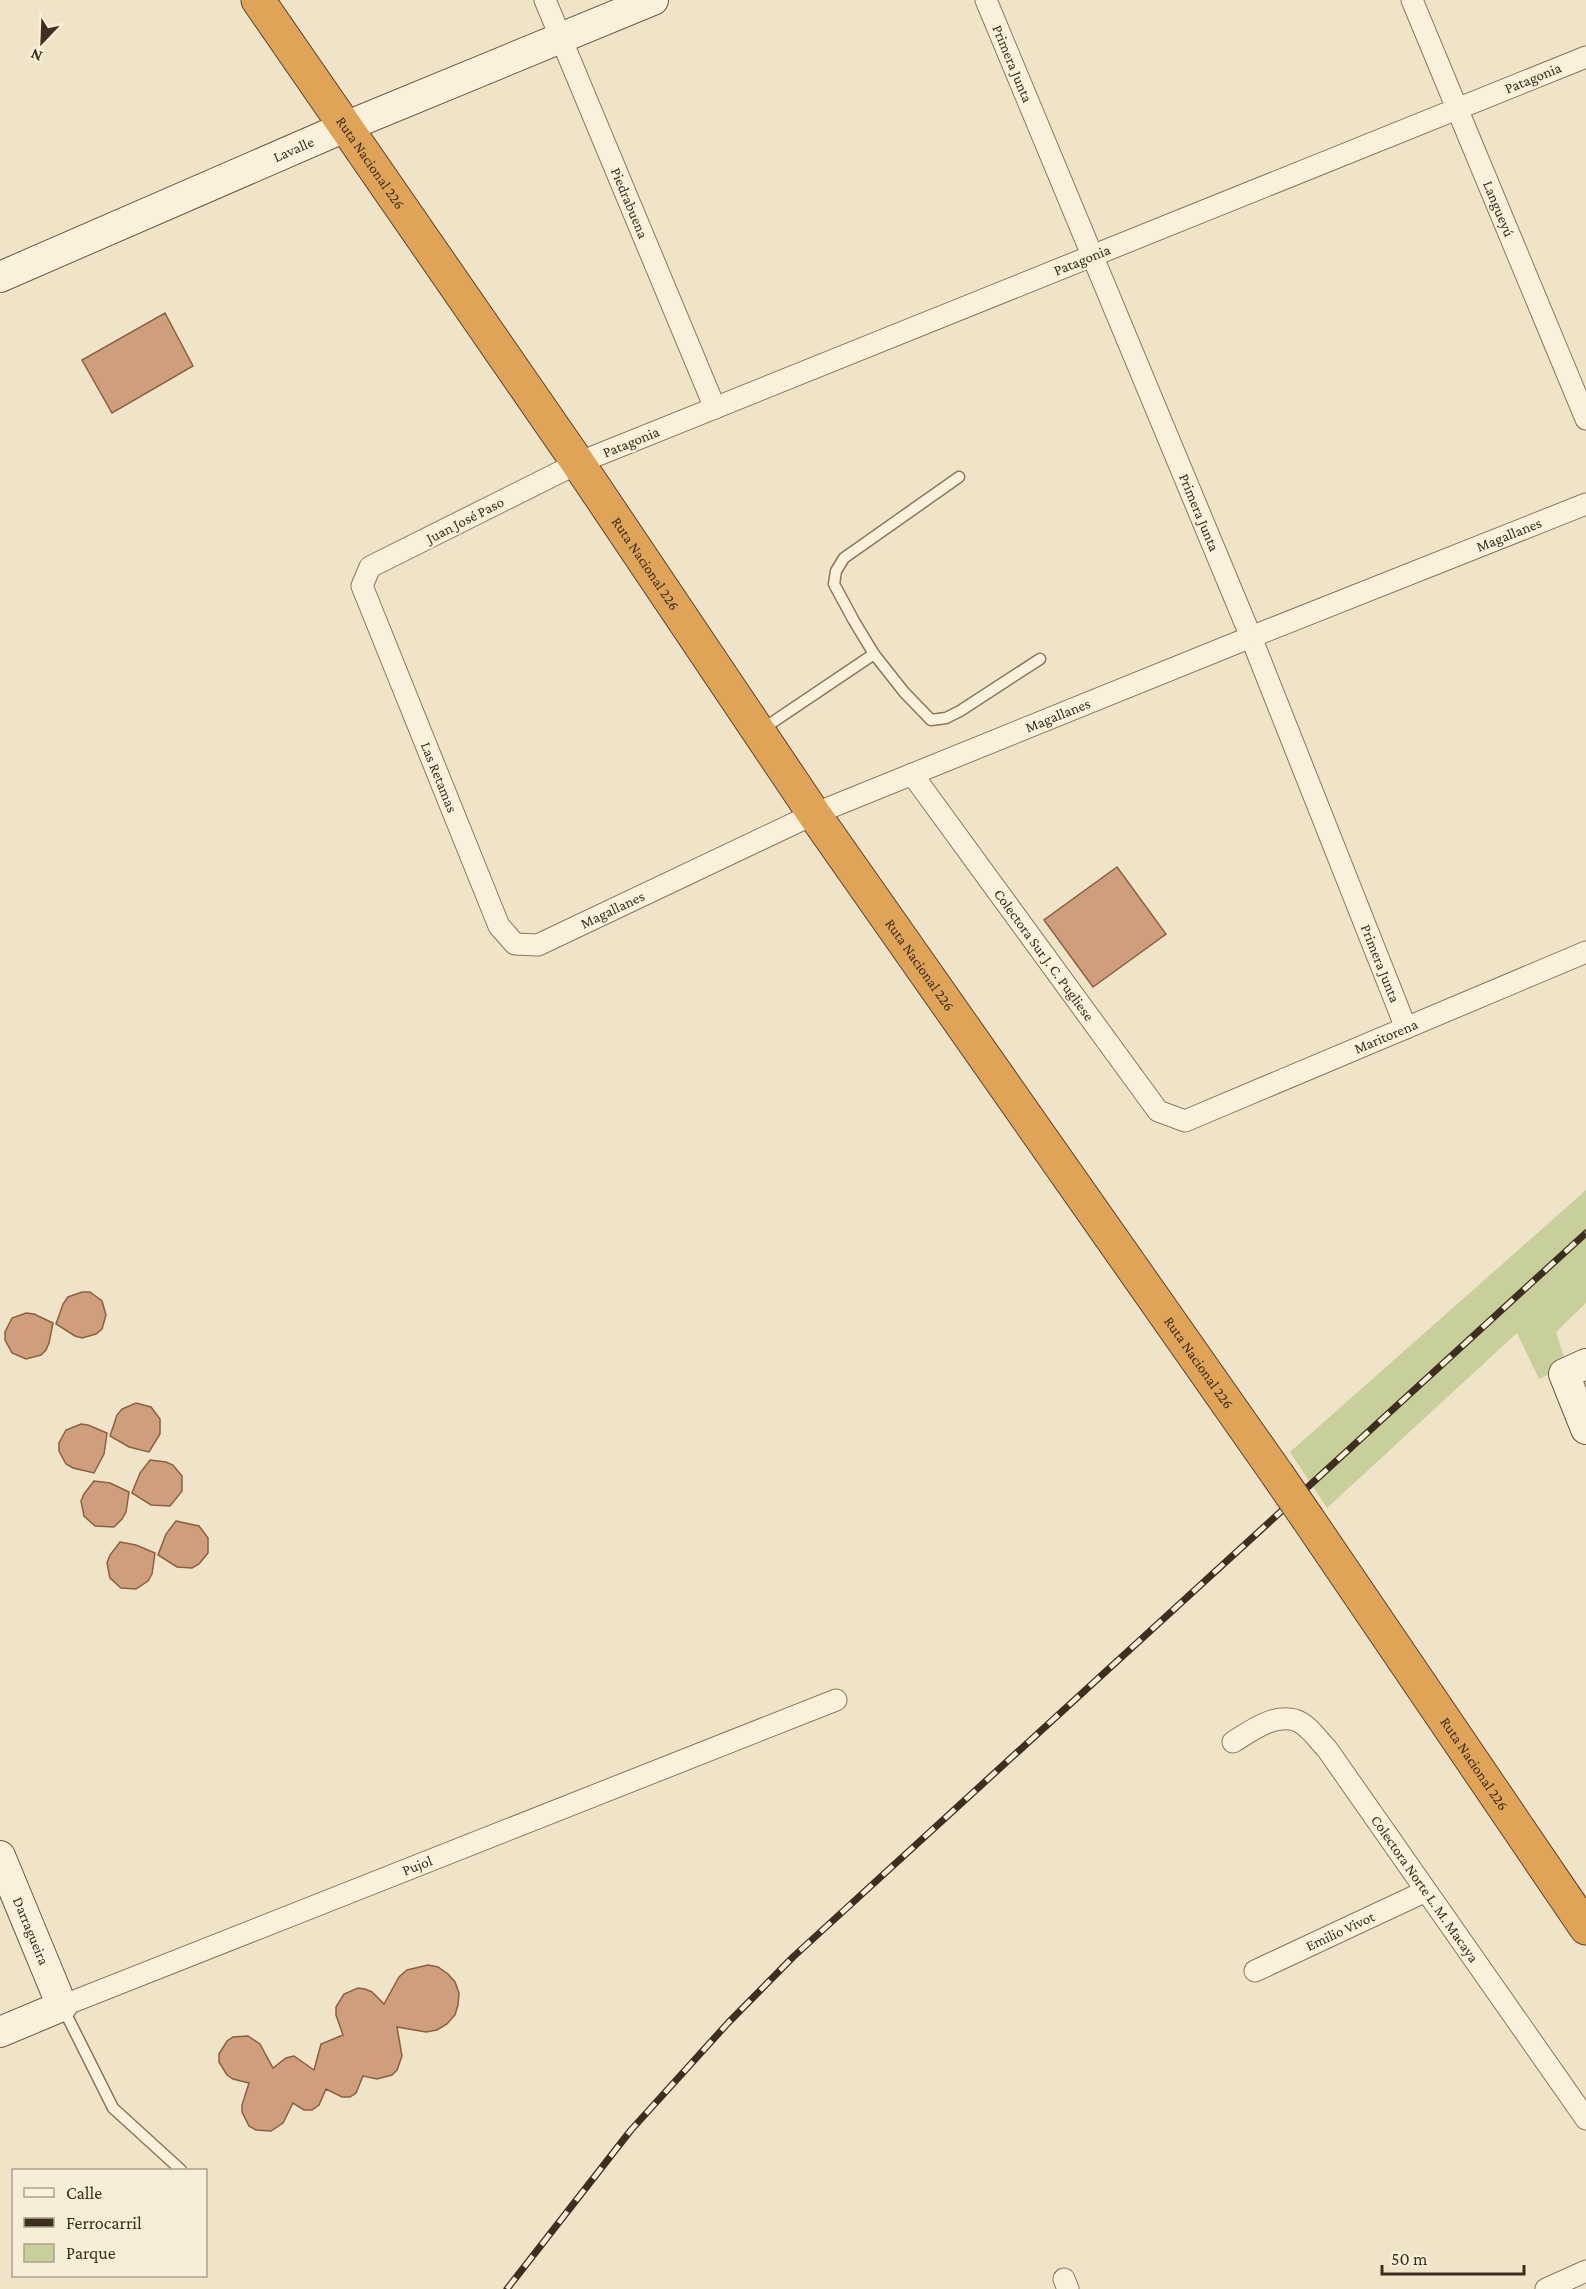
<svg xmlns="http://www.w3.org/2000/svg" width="1586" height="2289" viewBox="0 0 1586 2289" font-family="'Crimson Pro',serif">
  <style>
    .green { fill: #c9cf9b }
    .building { fill: #cf9f7d; stroke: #8d5f41; stroke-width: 1.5 }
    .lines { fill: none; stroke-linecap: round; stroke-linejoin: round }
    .lane-casing { stroke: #8d765c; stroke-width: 13 }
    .street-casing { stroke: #8d765c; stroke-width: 23 }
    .secondary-casing { stroke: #6f573f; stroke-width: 32 }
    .highway-casing { stroke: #5b4430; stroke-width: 35 }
    .lane { stroke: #faf1dc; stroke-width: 10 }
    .street { stroke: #faf1dc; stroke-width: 21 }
    .secondary { stroke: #faf1dc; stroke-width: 30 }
    .highway { stroke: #e0a458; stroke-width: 33 }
    .rail-casing { stroke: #3d2e20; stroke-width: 7 }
    .rail { stroke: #f7eed8; stroke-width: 4.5; stroke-dasharray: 14; stroke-linecap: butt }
    .highway-bridge-casing { stroke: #5b4430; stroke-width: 35; stroke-linecap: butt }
    .highway-bridge { stroke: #e0a458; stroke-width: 33 }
    .labels { text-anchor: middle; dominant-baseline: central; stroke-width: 4.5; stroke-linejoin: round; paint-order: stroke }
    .street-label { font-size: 15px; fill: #3d2e20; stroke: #f7eed8 }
  </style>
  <rect width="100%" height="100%" fill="#f0e4c8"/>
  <path class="green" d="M1586,1190V1303L1556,1332L1567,1366L1539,1379L1517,1333L1327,1508L1290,1452Z"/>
  <path class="building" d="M165,313L193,366L112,413L82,360Z
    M1117,867L1166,934L1093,987L1044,920Z
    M82,1292H90L102,1301L106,1315L102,1329L96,1334L82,1338L75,1336L56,1324L63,1304L68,1297Z
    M26,1313L34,1314L53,1323L49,1343L46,1350L41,1355L26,1359L12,1353L5,1340V1332L12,1318Z
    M136,1403L151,1407L160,1419V1434L149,1452L129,1447L110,1436L117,1415L122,1409Z
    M81,1424L88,1425L107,1433L104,1454L94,1473L73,1468L66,1464L59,1451V1443L66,1430Z
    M150,1460L166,1462L173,1465L182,1476V1491L170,1506L151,1505L132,1493L140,1473Z
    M94,1481L110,1483L129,1492L126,1512L122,1519L114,1527L95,1526L84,1516L81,1501L84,1494Z
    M176,1521L199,1526L208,1538V1553L199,1564L192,1568L177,1567L158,1555L166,1534Z
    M120,1542L136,1545L155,1553L152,1574L148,1581L136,1589L121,1588L110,1578L107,1563L110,1555Z
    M428,1965L438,1967L448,1974L455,1982L459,1993L458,2005L455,2015L447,2024L437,2030L426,2032L397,2027L402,2056L397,2070L392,2075L377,2079L363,2076L356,2093L350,2097H342L326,2089L319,2105L312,2110H304L293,2103L283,2123L271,2131L256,2130L249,2126L242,2112V2105L249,2083L233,2079L227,2075L219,2062V2054L227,2041L233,2037L248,2036L260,2044L273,2068L286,2058L294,2056L314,2070L321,2044L343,2035L336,2015V2007L344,1994L358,1988L365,1989L372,1992L384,2004L399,1977L407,1970Z"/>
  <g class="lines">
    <defs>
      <path id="lane" d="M959,477L844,558L836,571L834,584L854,621L874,654L904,692L931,720L946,718L960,711L1040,659
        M761,730L874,654
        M62,2006L113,2108L181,2170"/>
      <g id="street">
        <path id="s1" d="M545,0L715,408"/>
        <path id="s2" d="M986,0L1251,637L1406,1028"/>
        <path id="s3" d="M1412,0L1586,419"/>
        <path id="s4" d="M1586,57L578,463L370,567L362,586L499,926L515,944L538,945L814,814L1251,637L1586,504"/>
        <path id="s5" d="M912,774L1158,1111L1185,1121L1586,952"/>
        <path id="s6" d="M1233,1742C1251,1731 1273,1714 1295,1720C1308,1724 1318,1740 1327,1749L1586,2119"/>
        <path id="s7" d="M1255,1971L1426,1891"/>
        <path id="s8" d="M62,2006L836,1700"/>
        <path d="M1064,2279L1068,2289"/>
        <path d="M1546,2289L1586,2271"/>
      </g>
      <g id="secondary">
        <path id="s9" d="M0,277L345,127L653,0"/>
        <path d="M1586,1364L1564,1374L1586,1429"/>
        <path id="s10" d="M0,1856L62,2006L0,2032"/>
      </g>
      <g id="highway">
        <path id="s11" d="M258,0L578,463L814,814L1277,1474"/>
        <path id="s12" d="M1308,1519L1586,1928"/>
      </g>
    </defs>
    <use href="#lane" class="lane-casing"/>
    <use href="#street" class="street-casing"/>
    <use href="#secondary" class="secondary-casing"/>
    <use href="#highway" class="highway-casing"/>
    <use href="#lane" class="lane"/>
    <use href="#street" class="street"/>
    <use href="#secondary" class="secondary"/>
    <use href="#highway" class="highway"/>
    <defs>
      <path id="rail" d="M507,2289L631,2130L728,2023L793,1957L1586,1233"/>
    </defs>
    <use href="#rail" class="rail-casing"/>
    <use href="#rail" class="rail"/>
    <defs>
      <path id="highway-bridge" d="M1277,1474L1308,1519"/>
    </defs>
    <use href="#highway-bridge" class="highway-bridge-casing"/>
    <use href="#highway-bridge" class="highway-bridge"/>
  </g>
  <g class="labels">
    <g class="street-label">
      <text stroke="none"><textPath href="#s2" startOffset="69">Primera Junta</textPath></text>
      <text transform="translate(1533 78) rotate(-22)">Patagonia</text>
      <text stroke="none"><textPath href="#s9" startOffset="320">Lavalle</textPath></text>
      <text stroke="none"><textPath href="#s11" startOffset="198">Ruta Nacional 226</textPath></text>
      <text stroke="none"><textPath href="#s1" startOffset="220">Piedrabuena</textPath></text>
      <text stroke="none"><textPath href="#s3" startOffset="226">Langueyú</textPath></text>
      <text transform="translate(1082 260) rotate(-22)">Patagonia</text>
      <text transform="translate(631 442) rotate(-22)">Patagonia</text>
      <text stroke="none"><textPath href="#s2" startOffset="555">Primera Junta</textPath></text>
      <text transform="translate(465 520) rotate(-27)">Juan José Paso</text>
      <text stroke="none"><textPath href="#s4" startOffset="2808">Magallanes</textPath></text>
      <text stroke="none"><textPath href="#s11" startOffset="684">Ruta Nacional 226</textPath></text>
      <text stroke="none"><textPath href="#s4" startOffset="2322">Magallanes</textPath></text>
      <text stroke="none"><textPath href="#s4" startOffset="1546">Las Retamas</textPath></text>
      <text stroke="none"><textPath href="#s4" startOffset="1836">Magallanes</textPath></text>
      <text stroke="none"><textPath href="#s5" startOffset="224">Colectora Sur J. C. Pugliese</textPath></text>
      <text stroke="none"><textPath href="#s2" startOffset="1041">Primera Junta</textPath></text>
      <text stroke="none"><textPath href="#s11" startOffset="1170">Ruta Nacional 226</textPath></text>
      <text stroke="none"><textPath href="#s5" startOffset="664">Maritorena</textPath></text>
      <text stroke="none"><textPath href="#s11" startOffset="1656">Ruta Nacional 226</textPath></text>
      <text stroke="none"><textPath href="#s12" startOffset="296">Ruta Nacional 226</textPath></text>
      <text stroke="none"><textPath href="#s8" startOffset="382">Pujol</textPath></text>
      <text stroke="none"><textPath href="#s6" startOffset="282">Colectora Norte L. M. Macaya</textPath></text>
      <text stroke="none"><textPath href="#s10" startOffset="81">Darragueira</textPath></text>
      <text stroke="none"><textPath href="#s7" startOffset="94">Emilio Vivot</textPath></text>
    </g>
  </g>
  <rect x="12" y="2169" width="195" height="108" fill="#f7eed8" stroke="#ada18e" stroke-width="1.5"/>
  <rect x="24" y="2188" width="30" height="9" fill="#faf1dc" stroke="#ada18e" stroke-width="1.5"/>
  <text x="66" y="2199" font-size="18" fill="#3d2e20">Calle</text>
  <rect x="24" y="2218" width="30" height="9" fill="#3d2e20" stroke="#ada18e" stroke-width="1.5"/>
  <text x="66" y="2229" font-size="18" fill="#3d2e20">Ferrocarril</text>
  <rect x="24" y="2244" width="30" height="18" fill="#c9cf9b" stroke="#ada18e" stroke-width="1.5"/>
  <text x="66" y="2259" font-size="18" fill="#3d2e20">Parque</text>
  <g transform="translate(42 42) rotate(203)" stroke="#f7eed8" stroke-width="4.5" paint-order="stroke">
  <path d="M0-4.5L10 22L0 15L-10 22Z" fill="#3d2e20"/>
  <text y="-9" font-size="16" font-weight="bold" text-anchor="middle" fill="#3d2e20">N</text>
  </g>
  <path d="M1382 2265v9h142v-9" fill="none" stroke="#3d2e20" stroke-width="3"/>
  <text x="1391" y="2265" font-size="18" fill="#3d2e20" stroke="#f7eed8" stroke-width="4.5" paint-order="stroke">50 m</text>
</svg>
